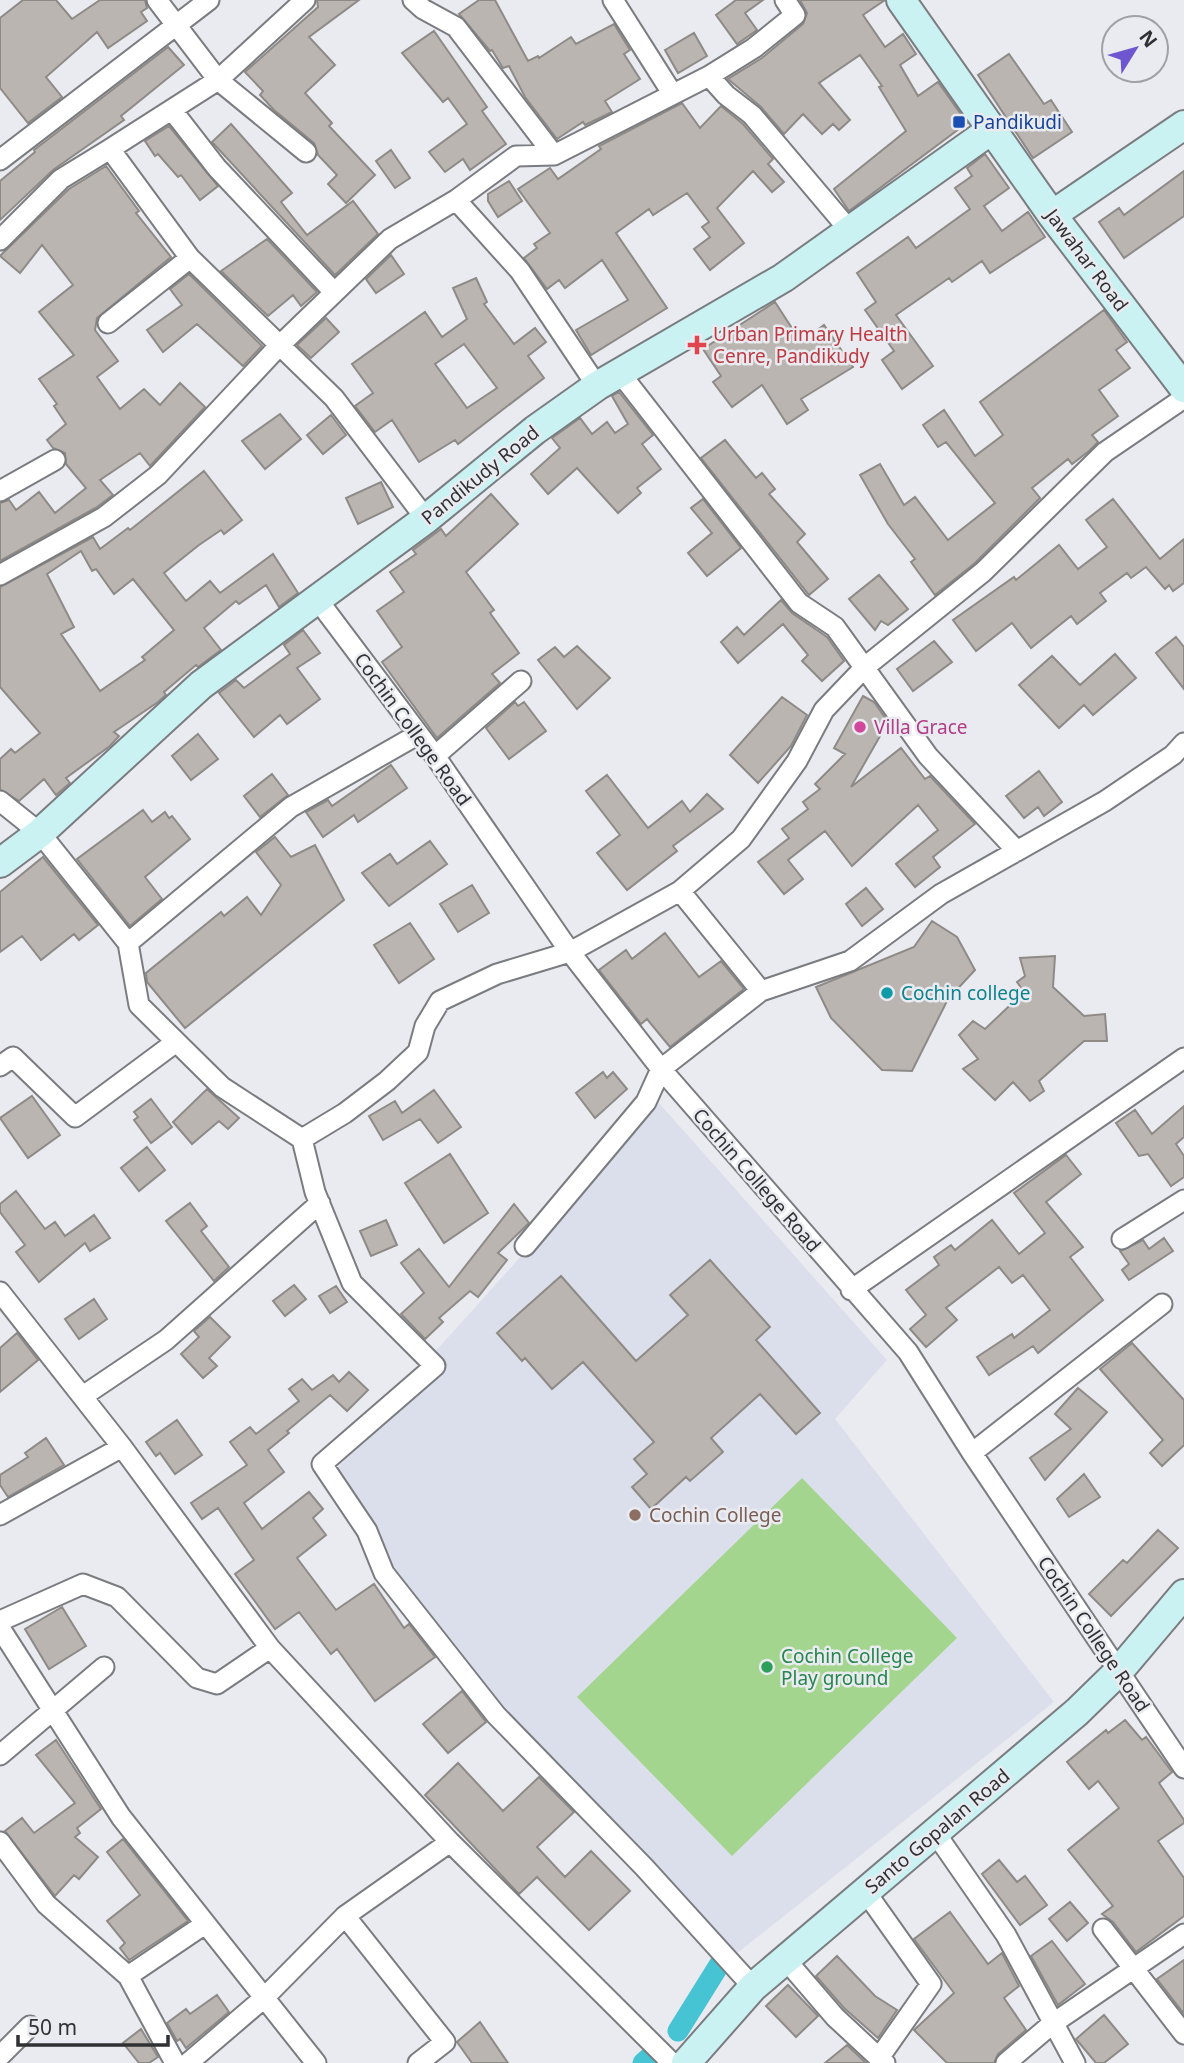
<svg xmlns="http://www.w3.org/2000/svg" width="1184" height="2063" viewBox="0 0 1184 2063" font-family="'Noto Sans',sans-serif">
  <style>
    .built { fill: #dbdfeb }
    .green { fill: #a4d58e }
    .lines { fill: none; stroke-linecap: round; stroke-linejoin: round }
    .canal { stroke: #47c4d3; stroke-width: 21 }
    .building { fill: #bab5b1; stroke: #8e8a86; stroke-width: 2; fill-rule: evenodd }
    .street-casing { stroke: #7a7c80; stroke-width: 23 }
    .secondary-casing { stroke: #7a7c80; stroke-width: 32 }
    .street { stroke: #fff; stroke-width: 19 }
    .secondary { stroke: #caf2f2; stroke-width: 28 }
    .transit-dot { fill: #1a4fb4; stroke: #e9ebf0; stroke-width: 2.5 }
    .health-dot { fill: #e0444e; stroke: #e9ebf0; stroke-width: 2.5 }
    .hotel-dot { fill: #d1479c; stroke: #e9ebf0; stroke-width: 2.5 }
    .culture-dot { fill: #0f9aa8; stroke: #e9ebf0; stroke-width: 2.5 }
    .education-dot { fill: #8d6e63; stroke: #e9ebf0; stroke-width: 2.5 }
    .leisure-dot { fill: #2e9e5b; stroke: #e9ebf0; stroke-width: 2.5 }
    .labels { text-anchor: middle; dominant-baseline: central; stroke-width: 5; stroke-linejoin: round; paint-order: stroke }
    .transit-label { font-size: 19px; fill: #164399; stroke: #e9ebf0; text-anchor: start }
    .street-label { font-size: 19px; fill: #303133; stroke: #e9ebf0 }
    .health-label { font-size: 19px; fill: #be3a42; stroke: #e9ebf0; text-anchor: start }
    .hotel-label { font-size: 19px; fill: #b23c85; stroke: #e9ebf0; text-anchor: start }
    .culture-label { font-size: 19px; fill: #0d838f; stroke: #e9ebf0; text-anchor: start }
    .education-label { font-size: 19px; fill: #785e54; stroke: #e9ebf0; text-anchor: start }
    .leisure-label { font-size: 19px; fill: #27864d; stroke: #e9ebf0; text-anchor: start }
  </style>
  <rect width="100%" height="100%" fill="#e9ebf0"/>
  <path class="built" d="M659,1103L887,1360L835,1419L1054,1702L736,1954L502,1711L384,1562L337,1468L444,1364L434,1353Z"/>
  <path class="green" d="M802,1478L957,1638L732,1856L577,1697Z"/>
  <g class="lines">
    <path class="canal" d="M678,2031L721,1962
      M643,2063L650,2057"/>
  </g>
  <path class="building" d="M23,0H56L72,19L100,0H145L147,8L141,12L147,21L108,48L97,32L46,77L62,97L28,123L0,88V18Z
    M317,0H359L309,37L335,65L305,93L332,123L329,126L375,175L346,203L328,184L337,175L318,155L314,143L274,110L260,95L263,91L245,72L318,7Z
    M479,0H495L528,61L538,56L539,58L571,37L576,44L614,24L630,50L624,54L640,79L605,101L612,112L585,125L583,122L557,139L525,97L509,66L503,68L492,50L490,51L459,14Z
    M736,0H763L745,13L757,30L737,44L716,15Z
    M800,0H885L863,15L885,47L903,34L916,54L900,65L918,96L938,82L967,123L849,211L834,189L906,131L879,87L882,86L860,55L819,83L850,120L839,130L833,124L822,134L803,114L784,134L761,107L728,79L762,58L803,24L807,13Z
    M434,31L487,107L482,111L506,144L470,170L463,159L445,172L429,152L467,124L448,98L443,102L402,53Z
    M694,33L707,56L678,73L665,50Z
    M168,47L184,65L121,116L124,120L53,170L0,220V181L35,152L34,150Z
    M1009,54L1044,104L1051,100L1072,132L1033,158L978,75Z
    M682,103L700,128L721,106L743,124L773,159L768,164L784,182L772,192L753,171L717,208L744,243L710,270L694,249L710,237L702,227L709,222L687,193L653,215L649,209L616,233L667,308L591,355L576,330L628,300L602,260L565,288L559,280L547,289L524,258L537,248L534,244L550,233L518,189L550,168L558,179L601,149L599,146Z
    M231,124L292,193L281,202L307,235L353,201L378,234L335,275L212,142Z
    M169,126L218,186L200,200L181,175L178,177L158,154L155,156L145,141Z
    M391,150L410,178L395,188L376,161Z
    M985,154L1009,188L984,206L1002,231L1028,212L1045,237L990,273L982,261L952,282L949,278L896,315L933,366L902,389L882,360L894,351L865,310L876,302L857,273L908,237L916,248L970,209L955,188L972,176L967,168Z
    M106,166L139,211L136,213L171,257L97,318L95,330L118,361L97,377L120,409L144,389L160,405L180,383L205,407L150,466L140,453L100,480L113,495L97,507L0,561V503L9,500L16,510L39,492L55,513L86,488L66,464L65,453L53,448L47,440L66,424L54,406L57,404L39,379L74,355L39,312L73,285L42,245L20,273L0,256L69,189Z
    M1184,171V216L1124,258L1099,222L1119,208L1124,215Z
    M509,181L522,201L498,217L488,201V194Z
    M267,239L317,292L301,306L293,295L268,316L221,271Z
    M391,255L404,274L376,293L366,279Z
    M189,274L262,346L243,366L197,324L163,352L147,330L182,305L170,289Z
    M476,278L487,302L484,304L514,344L535,328L546,342L528,356L544,378L458,444L455,440L419,462L392,420L375,432L355,406L373,393L352,364L425,312L442,337L467,319L453,288ZM464,344L497,388L467,408L435,364Z
    M775,302L801,342L824,325L853,367L801,399L808,410L787,424L762,385L732,407L713,382L721,376L703,349Z
    M1104,310L1127,342L1116,350L1130,368L1099,390L1118,416L1092,435L1098,442L1089,451L1072,464L1068,459L1032,488L1040,498L975,563L935,595L911,562L915,559L888,524L860,475L880,464L904,505L915,497L948,540L995,503L946,442L938,447L923,425L944,410L975,456L1003,435L980,402Z
    M326,318L339,332L311,358L297,345Z
    M619,392L653,435L642,444L661,469L637,488L641,493L618,513L577,468L548,494L531,474L560,448L552,438L580,418L592,434L607,422L615,433L628,424L612,396Z
    M280,414L301,439L265,469L242,441Z
    M331,415L346,435L323,454L307,435Z
    M725,440L756,478L762,473L775,489L769,494L805,534L797,542L828,579L809,595L701,458Z
    M204,471L242,520L224,534L221,530L199,545L164,573L186,601L210,581L220,593L273,554L298,593L279,607L266,585L239,604L236,601L204,628L221,650L198,667L196,665L164,692L166,695L158,702L114,732L119,736L110,746L66,778L70,783L56,795L44,779L19,801L0,789V759L11,749L15,753L40,733L0,687V587L93,537L100,549L128,528L130,530ZM81,551L92,571L96,569L114,594L133,579L174,630L142,657L145,660L100,691L61,634L74,627L47,574Z
    M381,482L393,507L358,524L346,498Z
    M491,494L518,524L466,572L494,610L490,613L519,653L492,674L500,683L437,738L382,662L402,647L377,611L404,592L390,572L416,554L413,550L441,529L446,536Z
    M703,499L741,548L707,576L688,553L712,533L691,508Z
    M1113,499L1160,559L1184,539V583L1173,591L1169,585L1165,589L1146,567L1131,578L1127,573L1100,593L1106,601L1077,624L1071,616L1031,648L1012,623L976,651L953,620L1014,577L1016,580L1059,545L1078,569L1107,547L1086,520Z
    M879,575L908,609L888,625L881,621L875,630L849,599Z
    M781,600L792,613L827,637L844,661L822,681L802,661L808,655L783,624L738,663L721,642L737,627L744,635Z
    M303,630L320,653L297,668L320,699L287,724L280,715L254,737L219,693L236,680L244,688L290,654L284,645Z
    M1176,637L1184,647V689L1156,653Z
    M934,641L952,662L913,691L897,669Z
    M577,646L610,678L577,709L538,660L555,647L564,657Z
    M1115,654L1136,678L1093,715L1084,705L1059,728L1019,685L1052,656L1080,685Z
    M863,696L874,702L888,722L851,787L901,748L925,779L930,776L975,824L933,857L940,867L915,887L896,864L938,830L918,805L852,866L825,831L788,860L803,879L784,894L758,862L789,838L782,829L808,809L803,802L820,789L815,784L845,754L834,748Z
    M782,697L807,715L791,746L758,783L730,755Z
    M515,702L518,706L524,702L546,731L509,759L486,728Z
    M198,734L218,759L191,780L172,756Z
    M391,765L407,788L358,822L354,815L323,837L306,812L328,800L332,806Z
    M1039,771L1062,802L1044,816L1038,807L1024,818L1006,796Z
    M272,774L288,795L260,817L244,796Z
    M607,775L648,828L682,801L690,812L707,794L723,809L673,846L677,851L627,890L597,853L620,835L586,791Z
    M143,810L152,822L165,812L169,818L172,816L190,839L145,877L162,899L130,926L77,859Z
    M275,837L291,857L315,845L344,900L185,1028L147,982L146,973L221,912L224,916L247,897L261,915L281,885L256,852Z
    M430,841L447,864L389,906L362,873L390,854L397,864Z
    M43,857L98,925L79,940L74,934L41,960L22,936L0,952V892Z
    M472,885L489,913L458,932L440,904Z
    M866,888L883,909L862,926L846,904Z
    M932,921L957,937L975,970L948,999L912,1071L882,1070L831,1018L816,987L914,947Z
    M410,923L434,959L399,983L374,945Z
    M665,933L699,977L721,961L744,989L670,1047L647,1019L641,1024L599,970L626,950L632,959Z
    M1055,956L1053,987L1084,1016L1105,1014L1107,1041H1084L1039,1081L1044,1091L1030,1101L1013,1082L995,1100L963,1069L978,1059L959,1035L973,1021L985,1029L1024,992L1017,982L1025,976L1020,958Z
    M603,1072L607,1078L613,1072L627,1089L595,1118L576,1093Z
    M207,1089L239,1118L228,1129L219,1121L192,1144L173,1122Z
    M434,1090L461,1127L438,1143L420,1119L383,1140L369,1116L395,1101L402,1113Z
    M32,1096L60,1135L28,1158L0,1118Z
    M151,1099L172,1127L151,1143L134,1120L138,1117L134,1112Z
    M1184,1106V1137L1176,1144L1184,1156V1177L1171,1186L1148,1154L1139,1156L1116,1123L1135,1110L1152,1134Z
    M147,1147L165,1170L139,1191L121,1168Z
    M450,1154L488,1213L444,1243L405,1183Z
    M1066,1155L1081,1174L1046,1202L1083,1247L1070,1257L1103,1300L1038,1353L1033,1346L989,1375L977,1357L1012,1334L1014,1338L1050,1310L1023,1275L1012,1283L999,1267L946,1308L957,1320L926,1347L910,1329L926,1315L906,1290L939,1265L934,1257L951,1245L955,1250L992,1220L1019,1254L1045,1233L1014,1193Z
    M16,1191L45,1229L55,1222L65,1236L94,1215L110,1238L90,1251L85,1243L39,1282L16,1252L25,1245L0,1212V1204Z
    M190,1203L207,1226L201,1231L229,1267L214,1281L166,1221Z
    M514,1204L529,1223L498,1253L507,1260L478,1297L470,1291L439,1318L443,1322L425,1339L401,1314L424,1293L401,1263L419,1249L449,1287Z
    M386,1220L397,1245L371,1256L360,1231Z
    M1164,1238L1173,1251L1129,1280L1122,1270L1129,1264L1120,1251L1143,1240L1149,1249Z
    M710,1260L770,1327L756,1340L820,1413L796,1434L760,1394L711,1438L723,1452L690,1481L686,1477L651,1509L632,1487L647,1474L634,1459L654,1442L583,1362L552,1389L525,1358L522,1361L497,1333L561,1276L636,1361L688,1315L670,1295Z
    M294,1285L306,1299L285,1316L273,1301Z
    M336,1286L347,1302L330,1313L319,1296Z
    M94,1299L107,1319L79,1339L65,1319Z
    M210,1317L230,1337L209,1358L217,1366L203,1378L181,1354L199,1337L194,1331Z
    M17,1333L38,1360L0,1392V1348Z
    M1132,1343L1184,1400V1445L1162,1466L1150,1453L1163,1440L1100,1369Z
    M349,1372L368,1390L347,1411L330,1395L287,1431L289,1433L268,1450L284,1472L244,1503L262,1529L309,1492L323,1509L313,1518L326,1535L297,1558L336,1610L374,1584L404,1628L409,1624L435,1657L375,1701L337,1649L331,1654L299,1612L275,1629L235,1574L254,1560L218,1508L202,1519L191,1503L247,1465L230,1442L250,1427L256,1434L299,1401L289,1389L302,1379L312,1390L333,1375L339,1382Z
    M1078,1388L1107,1412L1045,1480L1030,1458L1071,1429L1055,1414Z
    M177,1420L202,1455L175,1474L160,1453L156,1456L146,1442Z
    M46,1438L64,1465L8,1497L0,1485V1475L28,1457L25,1453Z
    M1084,1474L1100,1497L1069,1517L1057,1499Z
    M1158,1530L1178,1548L1111,1616L1089,1594L1123,1560L1127,1563Z
    M62,1607L86,1646L49,1669L25,1629Z
    M462,1691L486,1722L448,1753L423,1724Z
    M1125,1720L1142,1740L1146,1737L1172,1772L1159,1783L1184,1820V1823L1158,1841L1184,1878V1916L1136,1952L1113,1922L1102,1914L1113,1906L1068,1850L1119,1808L1098,1781L1089,1789L1067,1762L1106,1730L1108,1733Z
    M56,1740L101,1809L77,1828L80,1833L75,1837L98,1857L79,1879L74,1875L55,1896L5,1831L22,1818L34,1833L75,1803L36,1755Z
    M458,1763L503,1811L539,1777L574,1812L537,1847L565,1877L591,1851L630,1891L589,1930L537,1877L519,1894L425,1795Z
    M123,1839L188,1921L129,1960L120,1948L125,1943L107,1921L140,1895L107,1852Z
    M999,1860L1017,1882L1025,1876L1047,1905L1020,1925L982,1874Z
    M1070,1902L1088,1923L1067,1941L1049,1919Z
    M950,1912L988,1964L1002,1953L1019,1986L1004,1998L1026,2030L998,2054L994,2063H947L914,2030L954,1993L914,1939Z
    M1052,1941L1085,1984L1058,2005L1031,1956Z
    M837,1956L875,1996L897,2010L878,2038L844,2008L816,1976Z
    M1184,1960V2014L1157,1979Z
    M788,1985L818,2016L796,2037L766,2006Z
    M217,1995L229,2012L186,2048L180,2039L177,2041L167,2023L186,2009L190,2014Z
    M1104,2015L1128,2044L1104,2063H1096L1076,2039Z
    M480,2022L508,2063H472L457,2042Z
    M141,2029L158,2057L149,2063H139L123,2043Z
    M847,2045L866,2063H825Z"/>
  <g class="lines">
    <defs>
      <path id="street" d="M157,0L218,80L306,152
        M305,0L218,80L110,149L190,258L334,398L426,519
        M413,0L423,9L456,27L554,155
        M613,0L672,93
        M709,76L726,95L752,115L851,232
        M172,110L217,168L334,292
        M0,160L209,0
        M456,200L520,271L597,386
        M0,240L61,179L110,149
        M108,323L190,258
        M620,373L799,603L835,627L928,756L1017,851
        M0,491L55,460
        M0,575L104,517L158,475L278,347L390,239L456,200L516,156L554,155L709,76L754,48L795,15L785,0
        M317,599L435,756L570,952L661,1069L908,1352L972,1453L1184,1768
        M435,756L521,681
        M0,801L40,833L128,943L139,1005L222,1087L302,1139L315,1192L352,1283L435,1366L322,1464L367,1531L384,1573L496,1715L644,1867L753,1987
        M680,891L761,991
        M128,943L291,807L417,735
        M0,1066L13,1057L75,1117L176,1042
        M302,1139L345,1113L387,1081L418,1052L425,1026L440,1001L497,974L570,952L680,891L741,839L797,761L824,710L865,667L983,572L1105,452L1184,398
        M1122,1239L1184,1200
        M525,1246L646,1102L661,1069L761,991L850,961L941,894L1105,801L1173,755L1184,743
        M851,1290L1184,1058
        M0,1292L122,1447L270,1648L450,1842L672,2063
        M83,1396L166,1340L320,1203
        M972,1453L1162,1304
        M0,1515L122,1447
        M0,1621L83,1584L117,1597L197,1678L217,1684L270,1648
        M0,1628L121,1817L316,2063
        M0,1755L104,1667
        M936,1834L1006,1935L1075,2063
        M0,1842L46,1904L128,1976L205,1924
        M865,1891L931,1984L879,2058L885,2063
        M345,1916L445,2042L418,2063
        M1103,1929L1184,2034
        M786,1960L835,2017L879,2058
        M128,1976L175,2063
        M0,2056L30,2026
        M188,2063L264,1998L345,1916L450,1842
        M1006,2063L1052,2024L1184,1934"/>
      <path id="secondary" d="M901,0L1052,215L1184,388
        M1052,215L1184,125
        M0,863L40,833L201,685L426,519L535,430L597,386L783,278L991,130
        M686,2063L753,1987L1077,1712L1119,1671L1184,1594"/>
    </defs>
    <use href="#street" class="street-casing"/>
    <use href="#secondary" class="secondary-casing"/>
    <use href="#street" class="street"/>
    <use href="#secondary" class="secondary"/>
  </g>
  <rect class="transit-dot" x="952" y="115" width="14" height="14" rx="3.5"/>
  <path class="health-dot" d="M693.5 334.5h7v7h7v7h-7v7h-7v-7h-7v-7h7z"/>
  <circle class="hotel-dot" cx="860" cy="727" r="7"/>
  <circle class="culture-dot" cx="887" cy="993" r="7"/>
  <circle class="education-dot" cx="635" cy="1515" r="7"/>
  <circle class="leisure-dot" cx="767" cy="1667" r="7"/>
  <g class="labels">
    <g class="transit-label">
      <text x="973" y="122">Pandikudi</text>
    </g>
    <g class="street-label">
      <text transform="translate(1087 260) rotate(53)">Jawahar Road</text>
      <text transform="translate(480 475) rotate(-39)">Pandikudy Road</text>
      <text transform="translate(413 729) rotate(54)">Cochin College Road</text>
      <text transform="translate(757 1180) rotate(49)">Cochin College Road</text>
      <text transform="translate(1094 1634) rotate(56)">Cochin College Road</text>
      <text transform="translate(937 1831) rotate(-40)">Santo Gopalan Road</text>
    </g>
    <g class="health-label">
      <text x="713" y="334">Urban Primary Health<tspan x="713" dy="22">Cenre, Pandikudy</tspan></text>
    </g>
    <g class="hotel-label">
      <text x="874" y="727">Villa Grace</text>
    </g>
    <g class="culture-label">
      <text x="901" y="993">Cochin college</text>
    </g>
    <g class="education-label">
      <text x="649" y="1515">Cochin College</text>
    </g>
    <g class="leisure-label">
      <text x="781" y="1656">Cochin College<tspan x="781" dy="22">Play ground</tspan></text>
    </g>
  </g>
  <g transform="translate(1135 49) rotate(53)"><circle r="33" fill="#e9ebf0" stroke="#9fa1a4" stroke-width="2"/>
  <path d="M0-5L12 26L0 18L-12 26Z" fill="#6d56d0"/>
  <text y="-10" font-size="19" font-weight="bold" text-anchor="middle" fill="#303133">N</text>
  </g>
  <path d="M18 2035v10h150v-10" fill="none" stroke="#303133" stroke-width="3.5"/>
  <text x="28" y="2035" font-size="21" fill="#303133" stroke="#e9ebf0" stroke-width="5" paint-order="stroke">50 m</text>
</svg>
